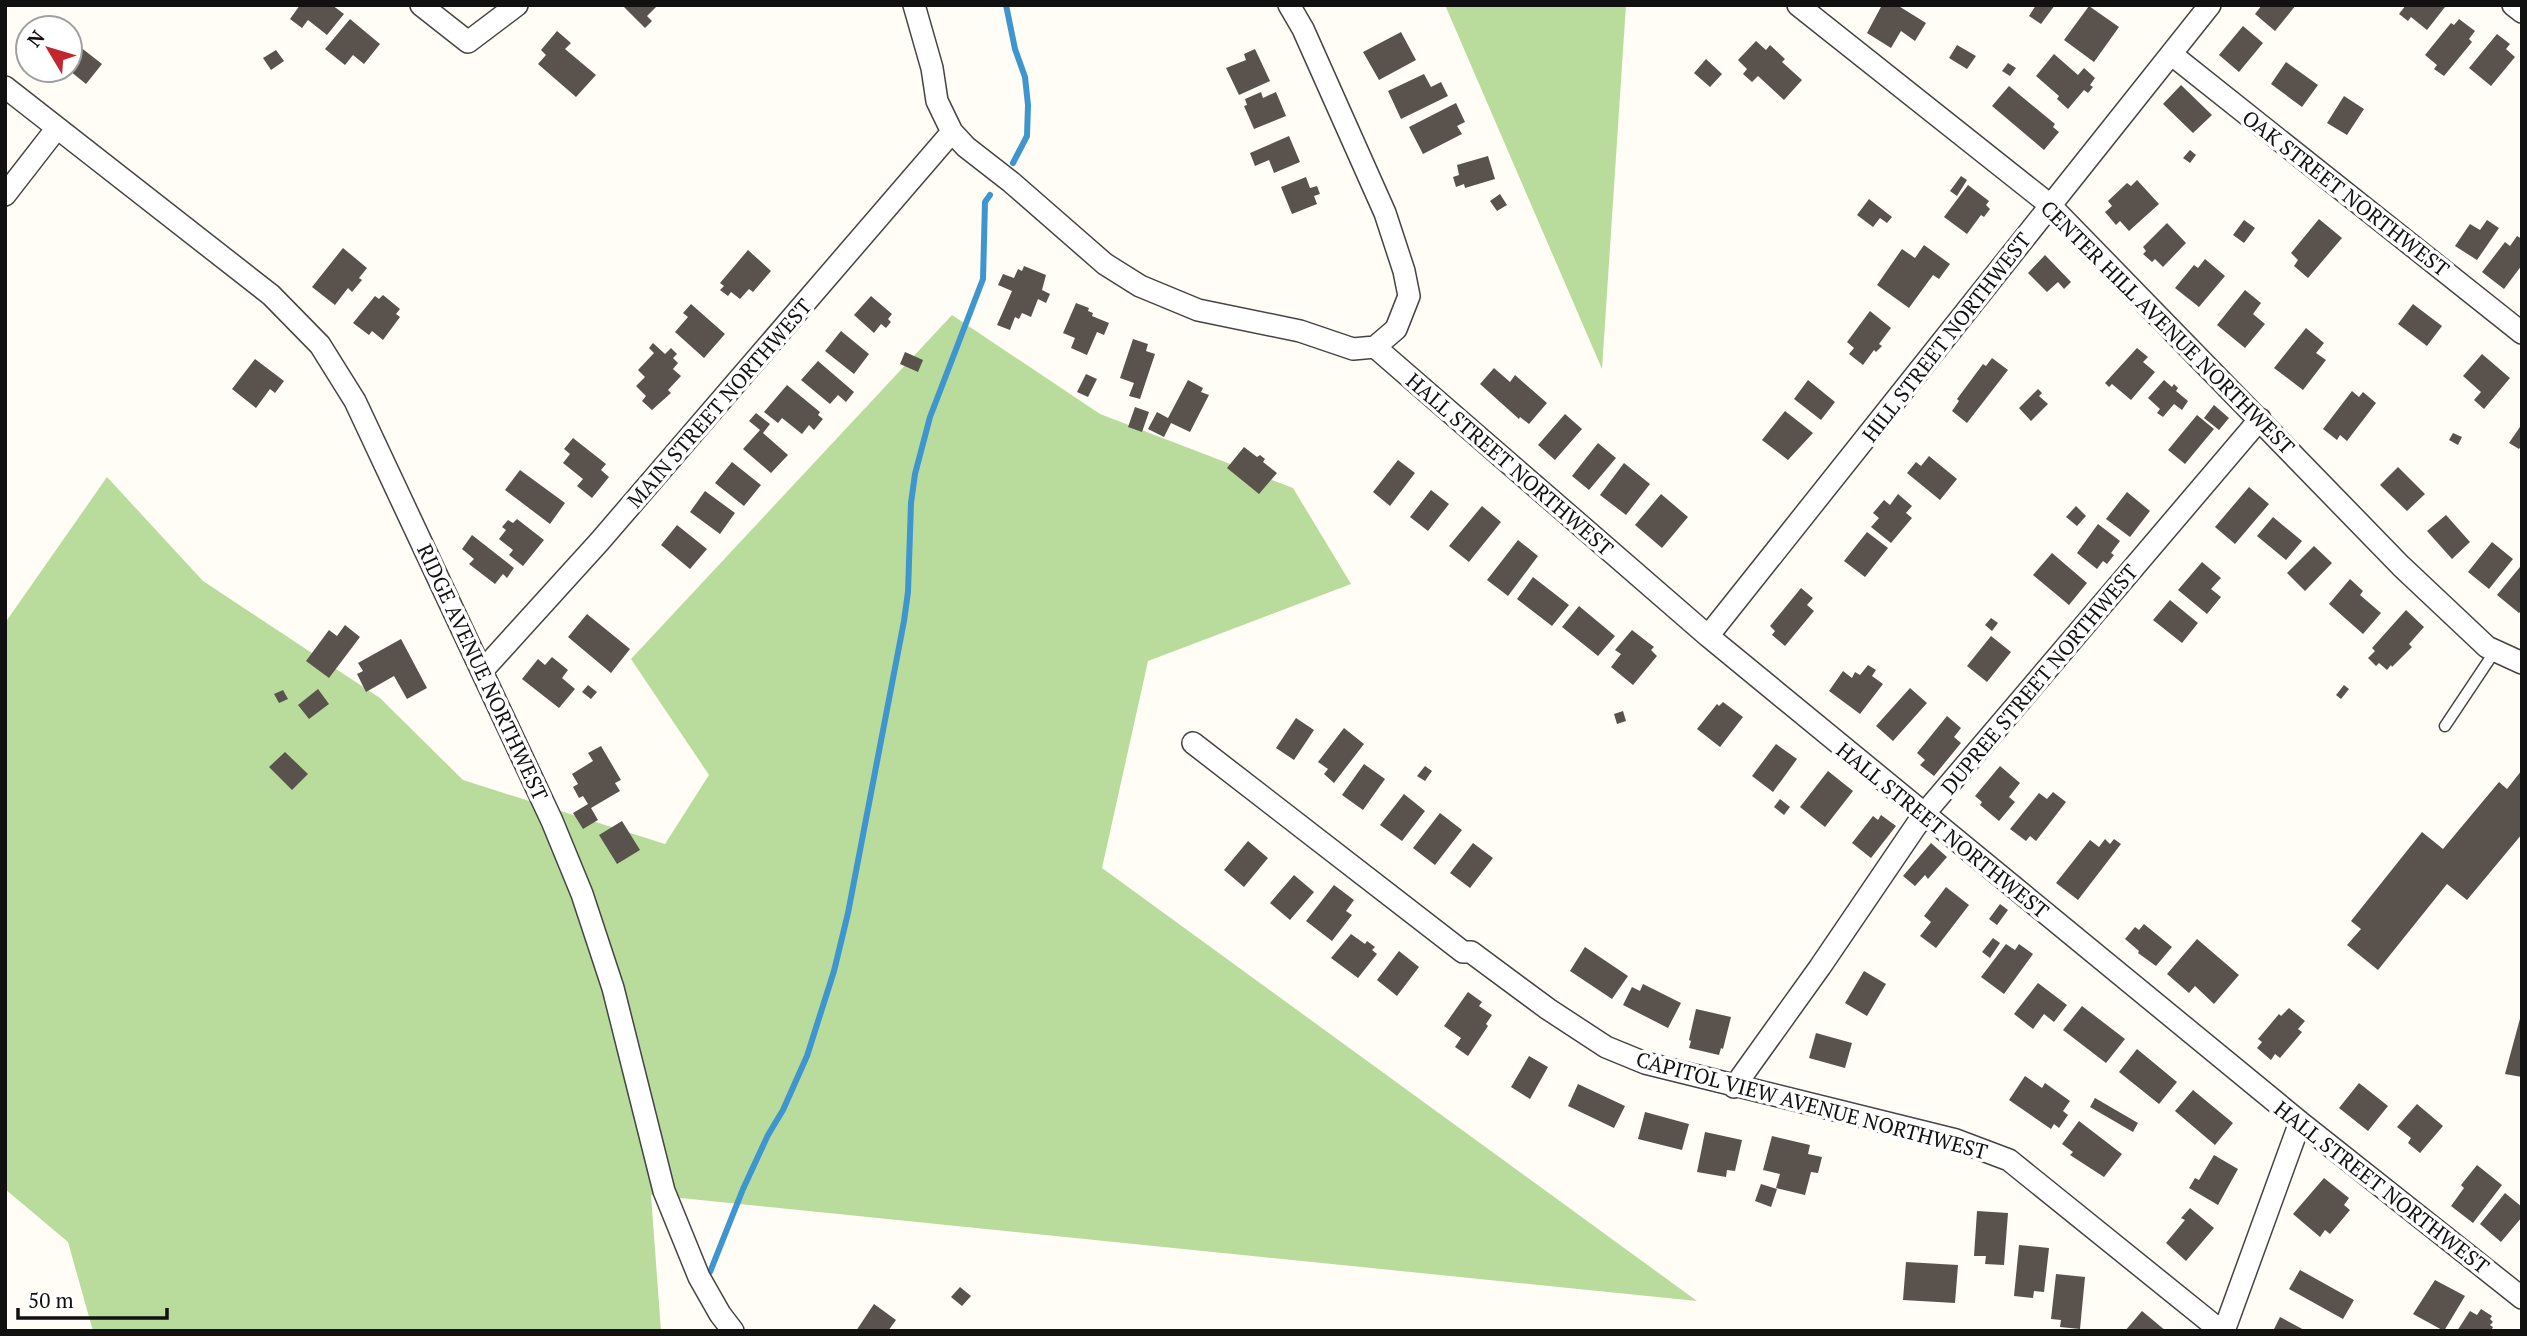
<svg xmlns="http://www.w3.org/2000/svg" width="2527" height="1336" viewBox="0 0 2527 1336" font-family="'PT Serif',serif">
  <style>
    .forest { fill: #b9dc9c }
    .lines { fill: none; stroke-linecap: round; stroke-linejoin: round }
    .stream { stroke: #3f96cf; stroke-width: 6 }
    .building { fill: #5a524d }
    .service-casing { stroke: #444; stroke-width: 13 }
    .minor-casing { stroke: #444; stroke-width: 24 }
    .service { stroke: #fff; stroke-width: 10 }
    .minor { stroke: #fff; stroke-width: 21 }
    .labels { text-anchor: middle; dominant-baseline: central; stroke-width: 7; stroke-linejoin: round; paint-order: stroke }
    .street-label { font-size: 21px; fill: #111; stroke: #fff }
  </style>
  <rect width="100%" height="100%" fill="#fffdf5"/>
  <path class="forest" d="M1445,5H1626L1602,369Z
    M952,315L1100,414L1293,488L1351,584L1148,661L1102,868L1697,1301L651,1195L661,1331H93L68,1242L5,1189V623L107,477L203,581L380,698L463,780L665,844L709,775L631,659Z"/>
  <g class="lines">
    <path class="stream" d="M1006,5L1015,49L1025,77L1028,105L1027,136L1013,163
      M710,1272L743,1189L768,1135L783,1110L807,1056L834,971L848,913L904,621L908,592L911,503L915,474L930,417L983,279L985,202L990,195"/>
  </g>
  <path class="building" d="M300,5H332L344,14L327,35L308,20L302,28L290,19Z
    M622,5H658L647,16L652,21L645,28Z
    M1882,5H1897L1926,23L1915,41L1901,31L1891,48L1867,33Z
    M2036,5H2055L2041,24L2029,16Z
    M2262,5H2296L2275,31L2255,14Z
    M2406,5H2443L2445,7L2427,30L2411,17L2408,21L2399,14Z
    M2089,6L2119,27L2094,62L2064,40Z
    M350,19L380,44L364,64L353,55L345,65L325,49Z
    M2459,19L2475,31L2469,39L2472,42L2444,76L2434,69L2437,65L2425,55L2451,23L2454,25Z
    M2243,26L2263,43L2239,72L2219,55Z
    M557,31L571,43L565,49L596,75L576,97L538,64L546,55L541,50Z
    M1401,32L1416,60L1379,80L1363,52Z
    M2497,34L2510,44L2506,49L2515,57L2491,86L2469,68Z
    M70,39L102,64L86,84L70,71Z
    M1756,41L1766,50L1770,45L1785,59L1782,62L1802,80L1784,100L1758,76L1752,82L1743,74L1747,69L1738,60Z
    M1957,45L1976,56L1967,69L1949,58Z
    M1255,49L1270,81L1239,95L1226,68L1246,60L1244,54Z
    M276,50L284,61L271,70L263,58Z
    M2054,54L2078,75L2084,68L2095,78L2090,85L2093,87L2088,93L2084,90L2068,109L2057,99L2059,96L2036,76Z
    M1706,59L1722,74L1710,87L1694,73Z
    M2286,62L2318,85L2302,107L2271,84Z
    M2008,63L2016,68L2010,76L2002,71Z
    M1424,74L1431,87L1441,82L1448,96L1401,119L1388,91Z
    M2181,85L2212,115L2193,133L2163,104Z
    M2009,86L2055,124L2053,127L2059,132L2044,150L1992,106Z
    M1261,92L1263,98L1276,92L1286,116L1254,129L1244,106L1247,105L1245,99Z
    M2344,96L2364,109L2347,135L2327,123Z
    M1456,103L1465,122L1457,126L1462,134L1423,154L1409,127Z
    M1289,136L1300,162L1274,173L1269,160L1255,166L1250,153Z
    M2190,150L2196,155L2190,163L2183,158Z
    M1488,156L1495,179L1465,188L1464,184L1456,187L1453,177L1459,175L1457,165Z
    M1961,176L1967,180L1957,196L1950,191Z
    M1306,177L1310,188L1317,186L1320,194L1314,196L1317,204L1292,214L1281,187Z
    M2137,180L2159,204L2129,231L2120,221L2116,225L2105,212L2112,206L2108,201L2127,183L2131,186Z
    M1968,185L1989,201L1986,205L1990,209L1984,217L1981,215L1967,234L1944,217Z
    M1500,194L1507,205L1497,211L1490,201Z
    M1869,199L1892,217L1887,223L1880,218L1873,227L1857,215Z
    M2319,219L2342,238L2308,278L2294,266L2298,260L2291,253Z
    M2244,220L2255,228L2244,243L2233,235Z
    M2487,220L2499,228L2477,260L2455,246L2470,224L2480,230Z
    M2167,223L2186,243L2163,267L2155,259L2152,262L2143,254L2146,251L2143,247Z
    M2517,236L2522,239V265L2504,289L2482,272L2505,242L2510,246Z
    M1924,245L1950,264L1939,279L1933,275L1909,308L1877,285L1902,249L1915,258Z
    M343,248L367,268L359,278L362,280L352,292L348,288L335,305L312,287Z
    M748,250L771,271L753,292L749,289L740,299L731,292L728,296L720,290L724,286L720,283Z
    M2045,255L2071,282L2064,289L2058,282L2047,292L2028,273Z
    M2205,259L2225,276L2199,307L2175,288L2194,265L2198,268Z
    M1024,266L1046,275L1042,290L1050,294L1046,303L1038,299L1031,317L1022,313L1019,319L1015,317L1010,330L997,325L1012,291L998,285L1003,274L1014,278L1018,269L1022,271Z
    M2245,290L2261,303L2253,314L2265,324L2245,348L2217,325Z
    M383,295L400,309L396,314L400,317L383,340L372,331L369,335L353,323L375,296L379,299Z
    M871,296L892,314L888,319L891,322L886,328L881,324L874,333L854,315Z
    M1076,303L1089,308L1088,311L1093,313L1092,316L1109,323L1104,335L1097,332L1087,355L1071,348L1075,338L1063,333Z
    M691,304L725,334L704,358L675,332L688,317L683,313Z
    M2413,304L2442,326L2427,346L2398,324Z
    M1870,311L1891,328L1879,344L1882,346L1876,352L1874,350L1863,365L1849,354L1854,348L1847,342Z
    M2306,328L2324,343L2316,353L2326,360L2303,390L2274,368Z
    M841,331L869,354L854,374L825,351Z
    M1133,339L1148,344L1146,351L1155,354L1140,399L1129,396L1134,383L1120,378Z
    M653,343L665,354L671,348L677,354L673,358L678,363L673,369L681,376L668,390L671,393L652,410L642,401L646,396L636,386L645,377L638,370L654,353L649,348Z
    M2137,348L2148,357L2143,362L2155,372L2131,400L2112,384L2109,387L2105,383Z
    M905,352L923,360L918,372L900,364Z
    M2482,354L2510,378L2484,409L2474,400L2481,392L2463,376Z
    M1992,358L2008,370L1967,423L1952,411L1959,401L1957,399L1983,364L1986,366Z
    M255,359L284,381L275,393L270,389L256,408L232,389Z
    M818,361L854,392L846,402L838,395L830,404L801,380Z
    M1494,368L1510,382L1515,375L1547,403L1529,424L1520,417L1519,419L1480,384Z
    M1086,374L1097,379L1088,397L1077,392Z
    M1188,380L1203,388L1201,392L1209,395L1190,432L1171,423L1164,437L1148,429L1157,412L1168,418Z
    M1808,380L1835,402L1821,420L1794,399Z
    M2164,380L2172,387L2174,384L2178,388L2176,391L2188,401L2182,410L2174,404L2163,417L2157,413L2160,409L2148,398Z
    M787,385L820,412L818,415L823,419L814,430L809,425L802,434L782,418L778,423L764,412Z
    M2038,389L2042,393L2039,396L2048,404L2031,421L2019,408Z
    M2352,391L2359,397L2363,392L2376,403L2347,441L2340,435L2337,440L2323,429Z
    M2214,405L2229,418L2219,430L2204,418Z
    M1135,407L1149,412L1142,432L1128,427Z
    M1785,411L1813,433L1788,460L1762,440Z
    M756,413L770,424L763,433L788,455L771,473L743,449L760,430L749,421Z
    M1565,414L1582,429L1555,460L1538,445Z
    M2197,415L2214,429L2185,464L2168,450Z
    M2522,424V445L2519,449L2509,443Z
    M2453,433L2462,437L2458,445L2449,440Z
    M573,438L606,464L601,470L609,477L592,498L577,486L583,479L563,463L570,454L564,449Z
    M1598,443L1616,458L1589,490L1572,476Z
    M1244,447L1257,457L1260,455L1265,459L1263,462L1277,473L1259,494L1227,468Z
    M1929,456L1957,479L1940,500L1907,473L1916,462L1921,466Z
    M1398,460L1415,473L1390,506L1373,492Z
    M732,462L761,485L744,506L715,483Z
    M1624,463L1650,484L1626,515L1600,495Z
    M2398,467L2425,494L2407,511L2380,485Z
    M520,470L565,503L550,524L505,490Z
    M2249,487L2269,504L2235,544L2215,527Z
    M1431,490L1449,504L1428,531L1410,517Z
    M705,491L735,513L720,534L690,512Z
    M2127,492L2150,511L2130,537L2106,519Z
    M1661,494L1688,517L1662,548L1635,525Z
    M1898,494L1912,506L1906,513L1912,518L1891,543L1871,527L1879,518L1873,513L1884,500L1890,505Z
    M1482,506L1501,522L1469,562L1449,546Z
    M2076,506L2086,516L2077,526L2066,517Z
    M2446,515L2470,542L2452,559L2427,531Z
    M2273,517L2302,541L2286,560L2257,536Z
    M517,519L544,540L523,566L509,555L513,550L499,539L506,530L502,527L508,520L513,523Z
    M2098,524L2120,541L2111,553L2114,555L2107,564L2103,561L2097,569L2077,553Z
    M677,525L707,549L690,569L661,545Z
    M1867,532L1888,548L1865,577L1844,561Z
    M472,535L514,568L507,578L503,574L495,584L469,564L474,559L462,549Z
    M1518,540L1538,556L1508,596L1487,580Z
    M2492,542L2513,559L2489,589L2468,572Z
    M2314,546L2332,563L2305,591L2287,573Z
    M2052,553L2087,583L2069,605L2033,575Z
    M2202,562L2221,578L2211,589L2221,597L2207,614L2178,590Z
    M2520,567L2522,569V610L2519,613L2497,595Z
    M1533,577L1569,605L1552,626L1517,599Z
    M2350,579L2363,591L2360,595L2381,613L2363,634L2329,604Z
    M1801,588L1813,598L1807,605L1814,611L1785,646L1772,635L1775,631L1770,626Z
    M2170,600L2198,623L2182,643L2153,620Z
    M1579,606L1615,636L1598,656L1562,627Z
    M2406,610L2424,627L2409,644L2412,647L2392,667L2391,665L2387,670L2379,663L2376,666L2368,658L2375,651L2372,648Z
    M587,614L630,649L611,673L568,637Z
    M1991,618L1998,623L1992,631L1985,625Z
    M345,625L360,637L329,678L306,661L329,630L337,636Z
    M1632,630L1654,647L1651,650L1657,656L1633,685L1611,667L1621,654L1615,650Z
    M1991,636L2011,652L1987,682L1967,666Z
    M401,639L427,688L407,699L394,676L366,692L357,674L363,671L358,663Z
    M552,657L568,670L562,678L575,689L559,708L522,679L538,659L545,665Z
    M1868,665L1876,670L1872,676L1883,684L1860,714L1829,691L1843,671L1852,678L1855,672L1860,675Z
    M588,685L597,692L591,699L582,692Z
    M2344,685L2349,689L2341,699L2336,695Z
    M1910,688L1927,703L1893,741L1876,726Z
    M318,689L329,704L309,719L298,705Z
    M283,690L288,699L279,703L274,694Z
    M1723,702L1743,717L1720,747L1697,729L1717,704L1719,706Z
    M1623,711L1626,721L1617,724L1614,714Z
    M1947,716L1961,728L1954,737L1961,743L1934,776L1920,765L1925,760L1917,753Z
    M1296,718L1314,730L1294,760L1276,748Z
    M1344,728L1364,744L1334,783L1324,774L1328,769L1318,762Z
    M1776,744L1797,759L1773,792L1752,776Z
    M601,746L621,780L615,783L620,791L591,808L598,820L583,829L573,813L588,804L583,796L579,798L573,787L578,784L572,774L593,761L588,753Z
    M285,752L308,774L292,790L269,767Z
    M1364,764L1385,779L1363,810L1342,795Z
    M1425,766L1432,771L1425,781L1417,776Z
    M2000,766L2020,783L2009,797L2015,802L1999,821L1980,805L1982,802L1975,796Z
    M2522,770V834L2467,900L2447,884L2378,970L2347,945L2361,929L2351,921L2422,832L2443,849L2499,782L2507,789Z
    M1828,771L1853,791L1825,827L1800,807Z
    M2053,792L2066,802L2036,841L2030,836L2026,841L2010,829L2039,793L2047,799Z
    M1404,794L1425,811L1402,841L1380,825Z
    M1780,799L1790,807L1784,815L1774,807Z
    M1440,813L1462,830L1435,865L1413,848Z
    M1881,815L1896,826L1871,858L1852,843L1873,816L1878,820Z
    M622,821L640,850L617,864L599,835Z
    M2105,839L2110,844L2114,839L2121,844L2078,900L2056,883L2090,840L2099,847Z
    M1248,841L1268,858L1244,887L1224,870Z
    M1473,843L1493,858L1470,888L1450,873Z
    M1931,843L1947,857L1928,879L1925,875L1915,886L1903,876Z
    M1294,875L1314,892L1290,920L1270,903Z
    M1334,885L1354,900L1346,911L1352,915L1332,941L1306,921Z
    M1946,887L1969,905L1936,948L1920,936L1931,922L1924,916Z
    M2000,904L2008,910L1997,925L1989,919Z
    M2144,924L2172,947L2156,966L2138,953L2139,951L2125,939L2135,927L2139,930Z
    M1351,934L1365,944L1367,941L1375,947L1372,950L1377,954L1358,978L1331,958Z
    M1993,938L2000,943L1990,958L1982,952Z
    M2197,939L2239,975L2214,1004L2195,986L2189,993L2167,974Z
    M2006,944L2015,950L2019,944L2033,954L2004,994L1981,977Z
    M1585,947L1628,976L1612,999L1570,971Z
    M1399,951L1419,967L1397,996L1377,980Z
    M1864,971L1886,984L1867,1016L1845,1003Z
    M2038,983L2067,1005L2054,1022L2044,1014L2033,1029L2014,1014Z
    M1643,984L1681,1003L1668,1028L1623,1005L1632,987L1640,991Z
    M1468,992L1482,1002L1479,1006L1492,1015L1486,1024L1488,1026L1468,1056L1455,1047L1461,1038L1444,1026Z
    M2082,1006L2125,1039L2106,1063L2063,1030Z
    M2289,1008L2305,1021L2298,1029L2302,1032L2280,1058L2275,1054L2271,1060L2257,1048L2262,1042L2258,1039L2279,1014L2281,1016Z
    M1696,1009L1731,1017L1723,1049L1721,1048L1719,1055L1689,1048L1691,1041L1689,1040Z
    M2521,1015L2522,1016V1077L2505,1074Z
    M1816,1033L1852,1043L1845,1068L1809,1058Z
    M2137,1049L2177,1082L2159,1104L2119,1072Z
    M1529,1056L1548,1067L1530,1099L1511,1087Z
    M2025,1076L2042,1088L2045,1083L2070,1101L2063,1111L2068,1115L2059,1128L2054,1124L2051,1129L2009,1100Z
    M2359,1083L2388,1106L2368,1131L2339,1108Z
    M1578,1084L1625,1106L1614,1128L1568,1106Z
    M2193,1090L2233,1123L2215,1145L2175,1111Z
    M2095,1098L2138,1123L2133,1132L2090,1107Z
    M2417,1104L2443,1126L2420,1153L2408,1143L2411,1138L2397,1127Z
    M1645,1112L1689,1124L1682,1150L1638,1139Z
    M2079,1121L2122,1154L2104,1177L2070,1155L2073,1152L2062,1144Z
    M1705,1132L1742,1140L1735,1171L1727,1170L1726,1177L1697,1172Z
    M1772,1136L1810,1145L1808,1154L1822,1157L1818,1173L1811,1172L1805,1195L1776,1188L1780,1174L1763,1170Z
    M2214,1155L2238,1169L2218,1205L2189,1188L2195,1178L2199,1180Z
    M2477,1165L2502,1185L2473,1223L2451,1206L2464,1188L2461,1185Z
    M2324,1178L2349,1198L2344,1205L2350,1210L2330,1234L2325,1230L2320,1237L2293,1214Z
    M1761,1184L1777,1189L1771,1207L1755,1201Z
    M2505,1193L2522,1207V1217L2501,1242L2480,1224Z
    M2190,1208L2214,1228L2186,1261L2166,1243L2185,1220L2181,1218Z
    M1977,1211L2008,1213L2004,1265L1985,1264L1986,1256H1974Z
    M2019,1245L2049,1248L2044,1292L2034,1291L2033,1298L2014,1296Z
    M1906,1262L1958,1265L1955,1303L1903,1300Z
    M2300,1270L2354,1300L2343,1319L2289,1289Z
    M2056,1274L2085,1277L2080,1329L2060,1327L2061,1320L2051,1319Z
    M2435,1280L2465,1296L2444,1331L2413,1314Z
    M960,1287L971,1296L962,1306L951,1297Z
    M874,1304L896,1320L888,1331H856Z
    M2481,1309L2492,1316L2490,1319L2493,1322L2490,1325L2493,1327L2491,1331H2457L2470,1311L2477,1315Z
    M2142,1311L2166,1331H2125Z
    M2280,1317L2306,1331H2273Z"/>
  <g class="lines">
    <defs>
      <path id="service" d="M2445,726L2495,651"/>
      <path id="minor" d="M421,5L468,42L517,5
        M914,5L932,68L937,101L952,132L966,147L1011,182L1105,264L1140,286L1198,310L1300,331L1353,349L1375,347
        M1289,5L1303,29L1385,213L1404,271L1409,296L1396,329L1375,347
        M1798,5L2050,205L2401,566L2487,647L2522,663
        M2513,5L2522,12
        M2171,54L2522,333
        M5,87L271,295L320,345L355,401L552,821L582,894L613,988L664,1191L699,1277L720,1314L733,1331
        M5,195L57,128
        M1375,347L1708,636L2300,1122L2522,1298
        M1708,636L2210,5
        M483,670L600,541L952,132
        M1193,743L1463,952H1471L1548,1009L1606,1047L1645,1063L1956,1140L2009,1160L2221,1331
        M1734,1087L1820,967L1924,814L2260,419
        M2224,1331L2300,1122"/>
    </defs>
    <use href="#service" class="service-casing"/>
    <use href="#minor" class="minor-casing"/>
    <use href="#service" class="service"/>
    <use href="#minor" class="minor"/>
  </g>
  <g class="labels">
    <g class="street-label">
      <text transform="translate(2346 193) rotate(38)">OAK STREET NORTHWEST</text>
      <text transform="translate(2168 327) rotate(45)">CENTER HILL AVENUE NORTHWEST</text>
      <text transform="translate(1946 337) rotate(-52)">HILL STREET NORTHWEST</text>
      <text transform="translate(719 403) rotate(-49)">MAIN STREET NORTHWEST</text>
      <text transform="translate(1510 464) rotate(41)">HALL STREET NORTHWEST</text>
      <text transform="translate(483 672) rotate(65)">RIDGE AVENUE NORTHWEST</text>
      <text transform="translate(2039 679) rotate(-50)">DUPREE STREET NORTHWEST</text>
      <text transform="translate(1943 830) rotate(39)">HALL STREET NORTHWEST</text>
      <text transform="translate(1812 1105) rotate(15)">CAPITOL VIEW AVENUE NORTHWEST</text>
      <text transform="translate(2382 1187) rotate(38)">HALL STREET NORTHWEST</text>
    </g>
  </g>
  <rect width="2527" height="1336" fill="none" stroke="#111111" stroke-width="14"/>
  <g transform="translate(49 49) rotate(308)"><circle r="33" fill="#ffffff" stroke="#a0a0a0" stroke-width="2"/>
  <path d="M0-5L12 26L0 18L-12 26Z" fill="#c4262e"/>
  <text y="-10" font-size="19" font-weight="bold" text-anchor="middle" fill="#111111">N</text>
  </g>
  <path d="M18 1308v10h149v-10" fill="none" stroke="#111111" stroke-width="3.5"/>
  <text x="28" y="1308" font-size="21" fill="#111111" stroke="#ffffff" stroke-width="5" paint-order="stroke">50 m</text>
</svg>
